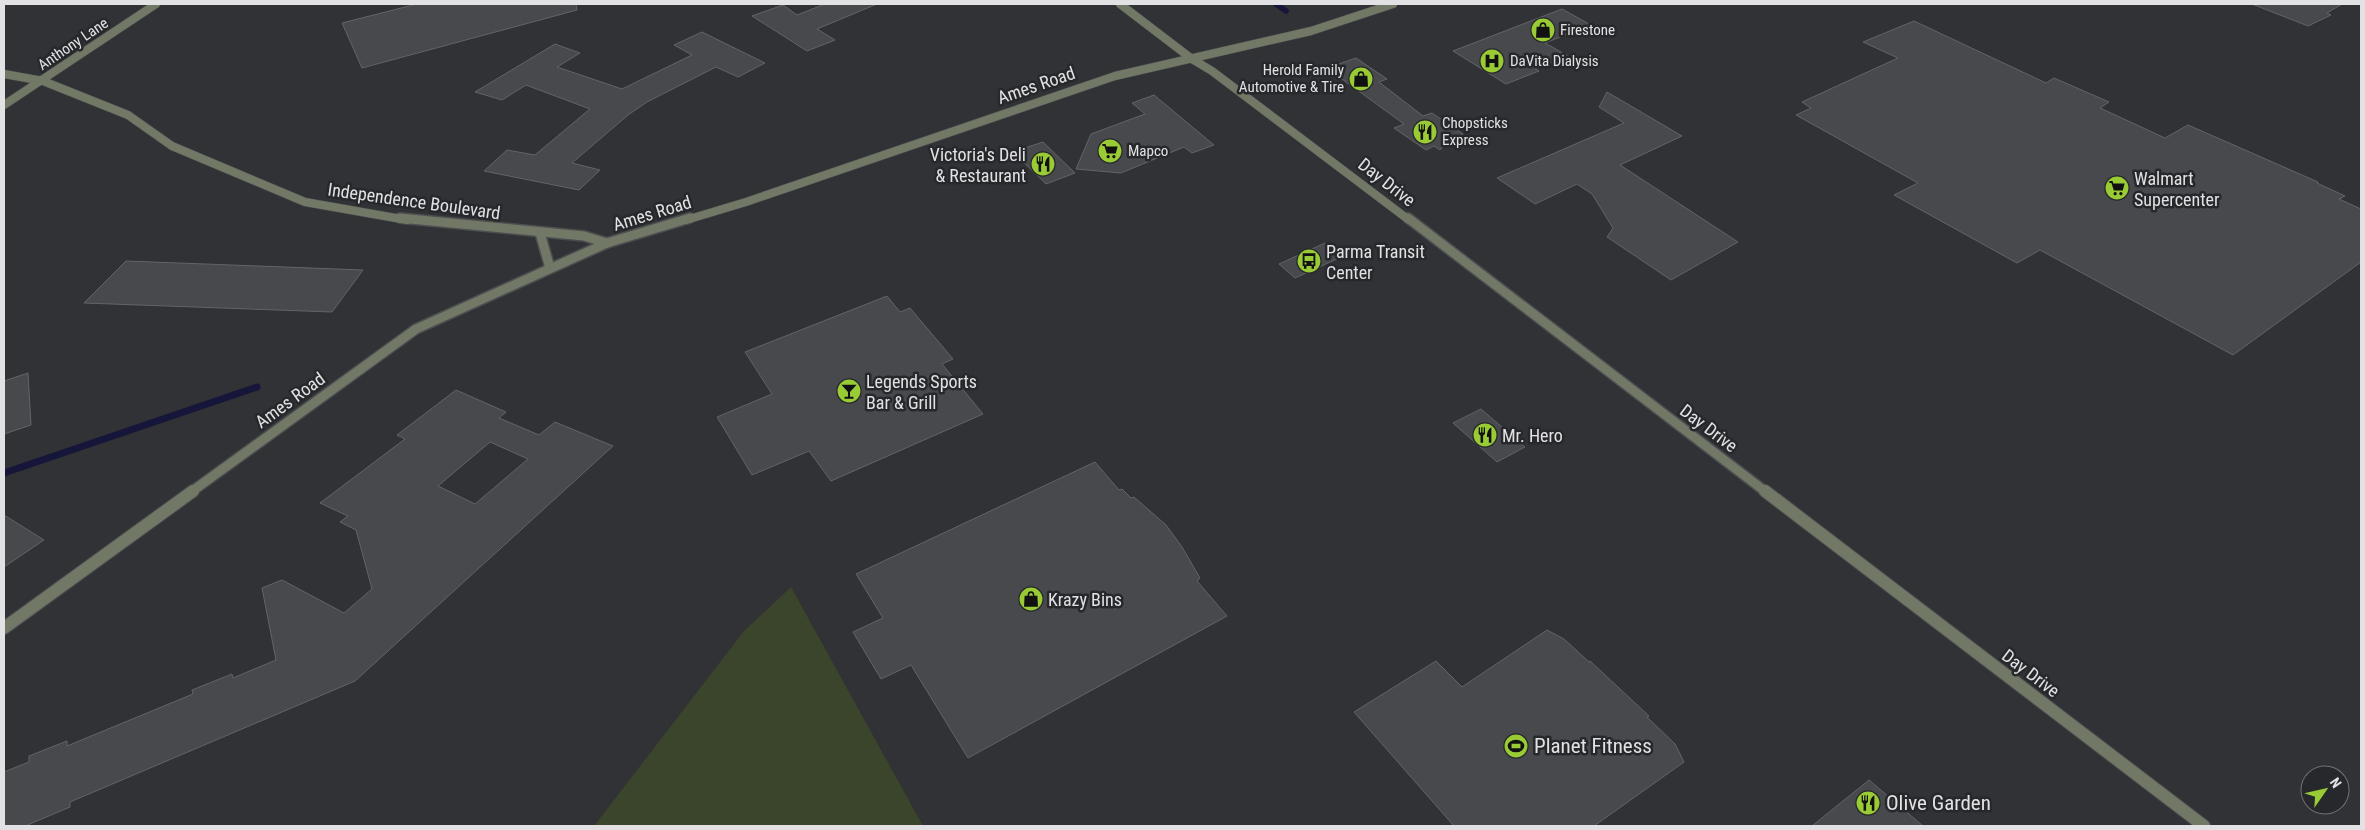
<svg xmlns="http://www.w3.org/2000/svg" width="2365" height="830" viewBox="0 0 2365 830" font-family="'Roboto Condensed',sans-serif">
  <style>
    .green { fill: #3a452b }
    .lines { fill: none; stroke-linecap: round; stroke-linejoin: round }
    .stream-far1 { stroke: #16163a; stroke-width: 5.5 }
    .stream { stroke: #16163a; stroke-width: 7 }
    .building { fill: #48494c; stroke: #636468; fill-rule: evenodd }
    .minor-far2-casing { stroke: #4d4e51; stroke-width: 9 }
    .minor-far1-casing { stroke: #4d4e51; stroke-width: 12 }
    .minor-casing { stroke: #4d4e51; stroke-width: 14 }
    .tertiary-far2-casing { stroke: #4d4e51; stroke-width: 9 }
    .tertiary-far1-casing { stroke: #4d4e51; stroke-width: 12 }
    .tertiary-casing { stroke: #4d4e51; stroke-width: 14 }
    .minor-far2 { stroke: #717966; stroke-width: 8 }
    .minor-far1 { stroke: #717966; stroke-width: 9 }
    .minor { stroke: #717966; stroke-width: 12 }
    .tertiary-far2 { stroke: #717966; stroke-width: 8 }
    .tertiary-far1 { stroke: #717966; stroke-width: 9 }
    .tertiary { stroke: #717966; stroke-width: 12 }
    .labels { text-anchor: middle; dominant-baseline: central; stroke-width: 5; stroke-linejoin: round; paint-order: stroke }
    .far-poi-label { font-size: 15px; fill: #e2e2e5; stroke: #27282b; text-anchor: start }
    .far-street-label { font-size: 15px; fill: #e2e2e5; stroke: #27282b }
    .street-label { font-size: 18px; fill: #e2e2e5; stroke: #27282b }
    .poi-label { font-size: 18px; fill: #e2e2e5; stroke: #27282b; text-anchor: start }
    .near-poi-label { font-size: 21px; fill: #e2e2e5; stroke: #27282b; text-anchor: start }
  </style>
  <rect width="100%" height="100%" fill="#313235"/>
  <path class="green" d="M791,587L923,826H594L744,631Z"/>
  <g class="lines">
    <path class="stream-far1" d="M1276,4L1286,11"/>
    <path class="stream" d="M4,473L257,387"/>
  </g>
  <path class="building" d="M417,4H576L577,10L362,68L342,23Z
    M825,4H877L817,29L835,40L807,51L752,16L783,5L797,15Z
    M2252,4H2342L2327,13L2331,15L2308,26Z
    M1562,9L1591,25L1545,43L1568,56L1535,69L1539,71L1506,84L1453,51Z
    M1914,21L2046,83L2054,78L2109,102L2100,108L2165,138L2188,125L2318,182L2317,183L2345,196L2339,199L2361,209V262L2233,355L2040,250L2017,263L1894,195L1918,183L1796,115L1811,108L1802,102L1898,58L1863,42Z
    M702,32L765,63L738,77L716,67L647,102L628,115L572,163L600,170L579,190L484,171L507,150L535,155L590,109L526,85L502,100L475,92L555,44L580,53L557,67L622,89L692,55L674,45Z
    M1356,58L1387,79L1379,82L1423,116L1432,113L1463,134L1448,140L1440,150L1434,146L1426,150L1394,128L1404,124L1327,68Z
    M1607,92L1682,136L1620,165L1738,242L1671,280L1607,237L1613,228L1592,194L1577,184L1535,204L1497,178L1624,123L1599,107Z
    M1154,95L1214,145L1192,153L1184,147L1121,173L1076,169L1091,134L1145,114L1132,103Z
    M1043,142L1075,173L1046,184L1013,152Z
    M1325,243L1341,257L1295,278L1279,264Z
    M126,261L363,270L332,312L84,303Z
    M887,296L900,312L910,308L953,359L942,364L983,414L831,481L809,451L752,475L717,417L772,394L745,352Z
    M28,373L31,425L4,434V381Z
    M456,390L506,412L499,418L539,435L555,422L613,446L355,681L70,802V807L25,826H4V772L29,762V756L67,741V746L193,694L192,690L232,674L233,678L276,660L262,588L282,580L344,613L372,589L356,530L340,522L348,516L320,503L405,439L397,435ZM490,442L528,459L475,504L438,486Z
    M1481,409L1525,447L1497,462L1453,423Z
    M1095,462L1119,490L1122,489L1131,498L1134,497L1166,525L1182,547L1200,578L1197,581L1227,616L968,758L911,665L881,679L853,632L883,618L856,574Z
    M4,515L44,540L4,567Z
    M1547,630L1564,639L1589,662L1590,661L1649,716L1647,717L1675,744L1684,762L1594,826H1454L1354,712L1436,661L1462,687Z
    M1869,780L1923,826H1812Z"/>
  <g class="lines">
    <defs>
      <path id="minor-far2" d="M1120,4L1192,59
        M4,105L156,4"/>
      <path id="minor-far1" d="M191,492L416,329L607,243"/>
      <path id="minor" d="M4,628L193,491"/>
      <path id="tertiary-far2" d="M1192,59L1212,71L1409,220
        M4,74L43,81L128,115L172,146L305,202L407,220
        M686,220L746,202L1115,76L1311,31L1393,4"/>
      <path id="tertiary-far1" d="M400,218L584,236L607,243L690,218
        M1408,218L1766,492
        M540,233L550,268"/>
      <path id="tertiary" d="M1765,491L2204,826"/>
    </defs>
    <use href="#minor-far2" class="minor-far2-casing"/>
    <use href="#minor-far1" class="minor-far1-casing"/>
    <use href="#minor" class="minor-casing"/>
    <use href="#tertiary-far2" class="tertiary-far2-casing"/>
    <use href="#tertiary-far1" class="tertiary-far1-casing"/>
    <use href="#tertiary" class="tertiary-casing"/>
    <use href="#minor-far2" class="minor-far2"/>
    <use href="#minor-far1" class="minor-far1"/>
    <use href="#minor" class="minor"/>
    <use href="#tertiary-far2" class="tertiary-far2"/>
    <use href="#tertiary-far1" class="tertiary-far1"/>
    <use href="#tertiary" class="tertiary"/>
  </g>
  <defs>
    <symbol id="shop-disc" viewBox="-11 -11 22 22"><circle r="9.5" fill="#99cb35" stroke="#27282b"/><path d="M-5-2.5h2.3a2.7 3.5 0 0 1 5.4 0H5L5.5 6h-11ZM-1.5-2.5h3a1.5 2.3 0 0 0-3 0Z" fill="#111"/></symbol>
    <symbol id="hospital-disc" viewBox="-11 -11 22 22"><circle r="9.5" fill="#99cb35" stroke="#27282b"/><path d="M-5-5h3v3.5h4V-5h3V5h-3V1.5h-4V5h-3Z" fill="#111"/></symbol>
    <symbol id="restaurant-disc" viewBox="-11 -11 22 22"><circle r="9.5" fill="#99cb35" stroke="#27282b"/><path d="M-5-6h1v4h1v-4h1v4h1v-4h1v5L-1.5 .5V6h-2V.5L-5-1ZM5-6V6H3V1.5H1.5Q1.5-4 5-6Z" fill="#111"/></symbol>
    <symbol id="supermarket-disc" viewBox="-11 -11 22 22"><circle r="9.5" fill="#99cb35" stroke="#27282b"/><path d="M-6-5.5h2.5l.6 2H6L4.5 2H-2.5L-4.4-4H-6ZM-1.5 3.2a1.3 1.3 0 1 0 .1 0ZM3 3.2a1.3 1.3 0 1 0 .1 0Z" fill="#111"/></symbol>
    <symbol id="bus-disc" viewBox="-11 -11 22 22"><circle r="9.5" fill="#99cb35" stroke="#27282b"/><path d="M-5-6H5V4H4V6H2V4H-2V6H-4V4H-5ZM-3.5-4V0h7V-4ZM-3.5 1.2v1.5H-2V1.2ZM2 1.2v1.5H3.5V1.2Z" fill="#111"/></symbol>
    <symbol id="bar-disc" viewBox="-11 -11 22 22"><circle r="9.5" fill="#99cb35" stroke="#27282b"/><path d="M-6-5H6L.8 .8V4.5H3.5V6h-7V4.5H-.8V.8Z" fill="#111"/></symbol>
    <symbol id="stadium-disc" viewBox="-11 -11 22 22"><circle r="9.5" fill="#99cb35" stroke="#27282b"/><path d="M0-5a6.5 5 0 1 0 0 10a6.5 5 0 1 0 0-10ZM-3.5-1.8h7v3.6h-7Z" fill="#111"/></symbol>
  </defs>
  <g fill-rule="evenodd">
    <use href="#shop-disc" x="1529" y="16" width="28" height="28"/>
    <use href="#hospital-disc" x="1478" y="47" width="28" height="28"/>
    <use href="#shop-disc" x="1347" y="65" width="28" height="28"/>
    <use href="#restaurant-disc" x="1411" y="118" width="28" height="28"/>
    <use href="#supermarket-disc" x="1096" y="137" width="28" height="28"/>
    <use href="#restaurant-disc" x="1029" y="150" width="28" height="28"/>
    <use href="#supermarket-disc" x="2103" y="174" width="28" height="28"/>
    <use href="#bus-disc" x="1295" y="247" width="28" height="28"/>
    <use href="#bar-disc" x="835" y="377" width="28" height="28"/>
    <use href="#restaurant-disc" x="1471" y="421" width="28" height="28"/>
    <use href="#shop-disc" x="1017" y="585" width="28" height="28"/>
    <use href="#stadium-disc" x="1502" y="732" width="28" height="28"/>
    <use href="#restaurant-disc" x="1854" y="789" width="28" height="28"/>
  </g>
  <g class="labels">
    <g class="far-poi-label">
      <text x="1560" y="30">Firestone</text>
      <text x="1510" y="61">DaVita Dialysis</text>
      <text x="1344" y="70" text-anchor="end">Herold Family<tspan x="1344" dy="17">Automotive &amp; Tire</tspan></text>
      <text x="1442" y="123">Chopsticks<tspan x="1442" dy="17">Express</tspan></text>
      <text x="1128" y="151">Mapco</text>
    </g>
    <g class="far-street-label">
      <text transform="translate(73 44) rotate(-34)">Anthony Lane</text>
    </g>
    <g class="street-label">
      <text transform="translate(1036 85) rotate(-19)">Ames Road</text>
      <text transform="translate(1387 182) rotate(38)">Day Drive</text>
      <text transform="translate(414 201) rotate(8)">Independence Boulevard</text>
      <text transform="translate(652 213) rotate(-17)">Ames Road</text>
      <text transform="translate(290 400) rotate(-36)">Ames Road</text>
      <text transform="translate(1709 428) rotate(37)">Day Drive</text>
      <text transform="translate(2031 673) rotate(37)">Day Drive</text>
    </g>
    <g class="poi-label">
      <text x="1026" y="154" text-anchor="end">Victoria's Deli<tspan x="1026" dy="21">&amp; Restaurant</tspan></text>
      <text x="2134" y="178">Walmart<tspan x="2134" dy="21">Supercenter</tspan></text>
      <text x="1326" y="251">Parma Transit<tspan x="1326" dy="21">Center</tspan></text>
      <text x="866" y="381">Legends Sports<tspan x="866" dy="21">Bar &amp; Grill</tspan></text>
      <text x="1502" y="435">Mr. Hero</text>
      <text x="1048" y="599">Krazy Bins</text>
    </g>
    <g class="near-poi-label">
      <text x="1534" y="746">Planet Fitness</text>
      <text x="1886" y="803">Olive Garden</text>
    </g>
  </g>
  <rect width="2365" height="830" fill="none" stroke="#e2e2e5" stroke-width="10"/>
  <g transform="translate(2325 790) rotate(56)"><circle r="24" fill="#27282b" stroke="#727275"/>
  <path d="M0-4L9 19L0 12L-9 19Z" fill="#99cb35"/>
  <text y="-8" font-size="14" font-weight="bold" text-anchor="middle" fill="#e2e2e5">N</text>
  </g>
</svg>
